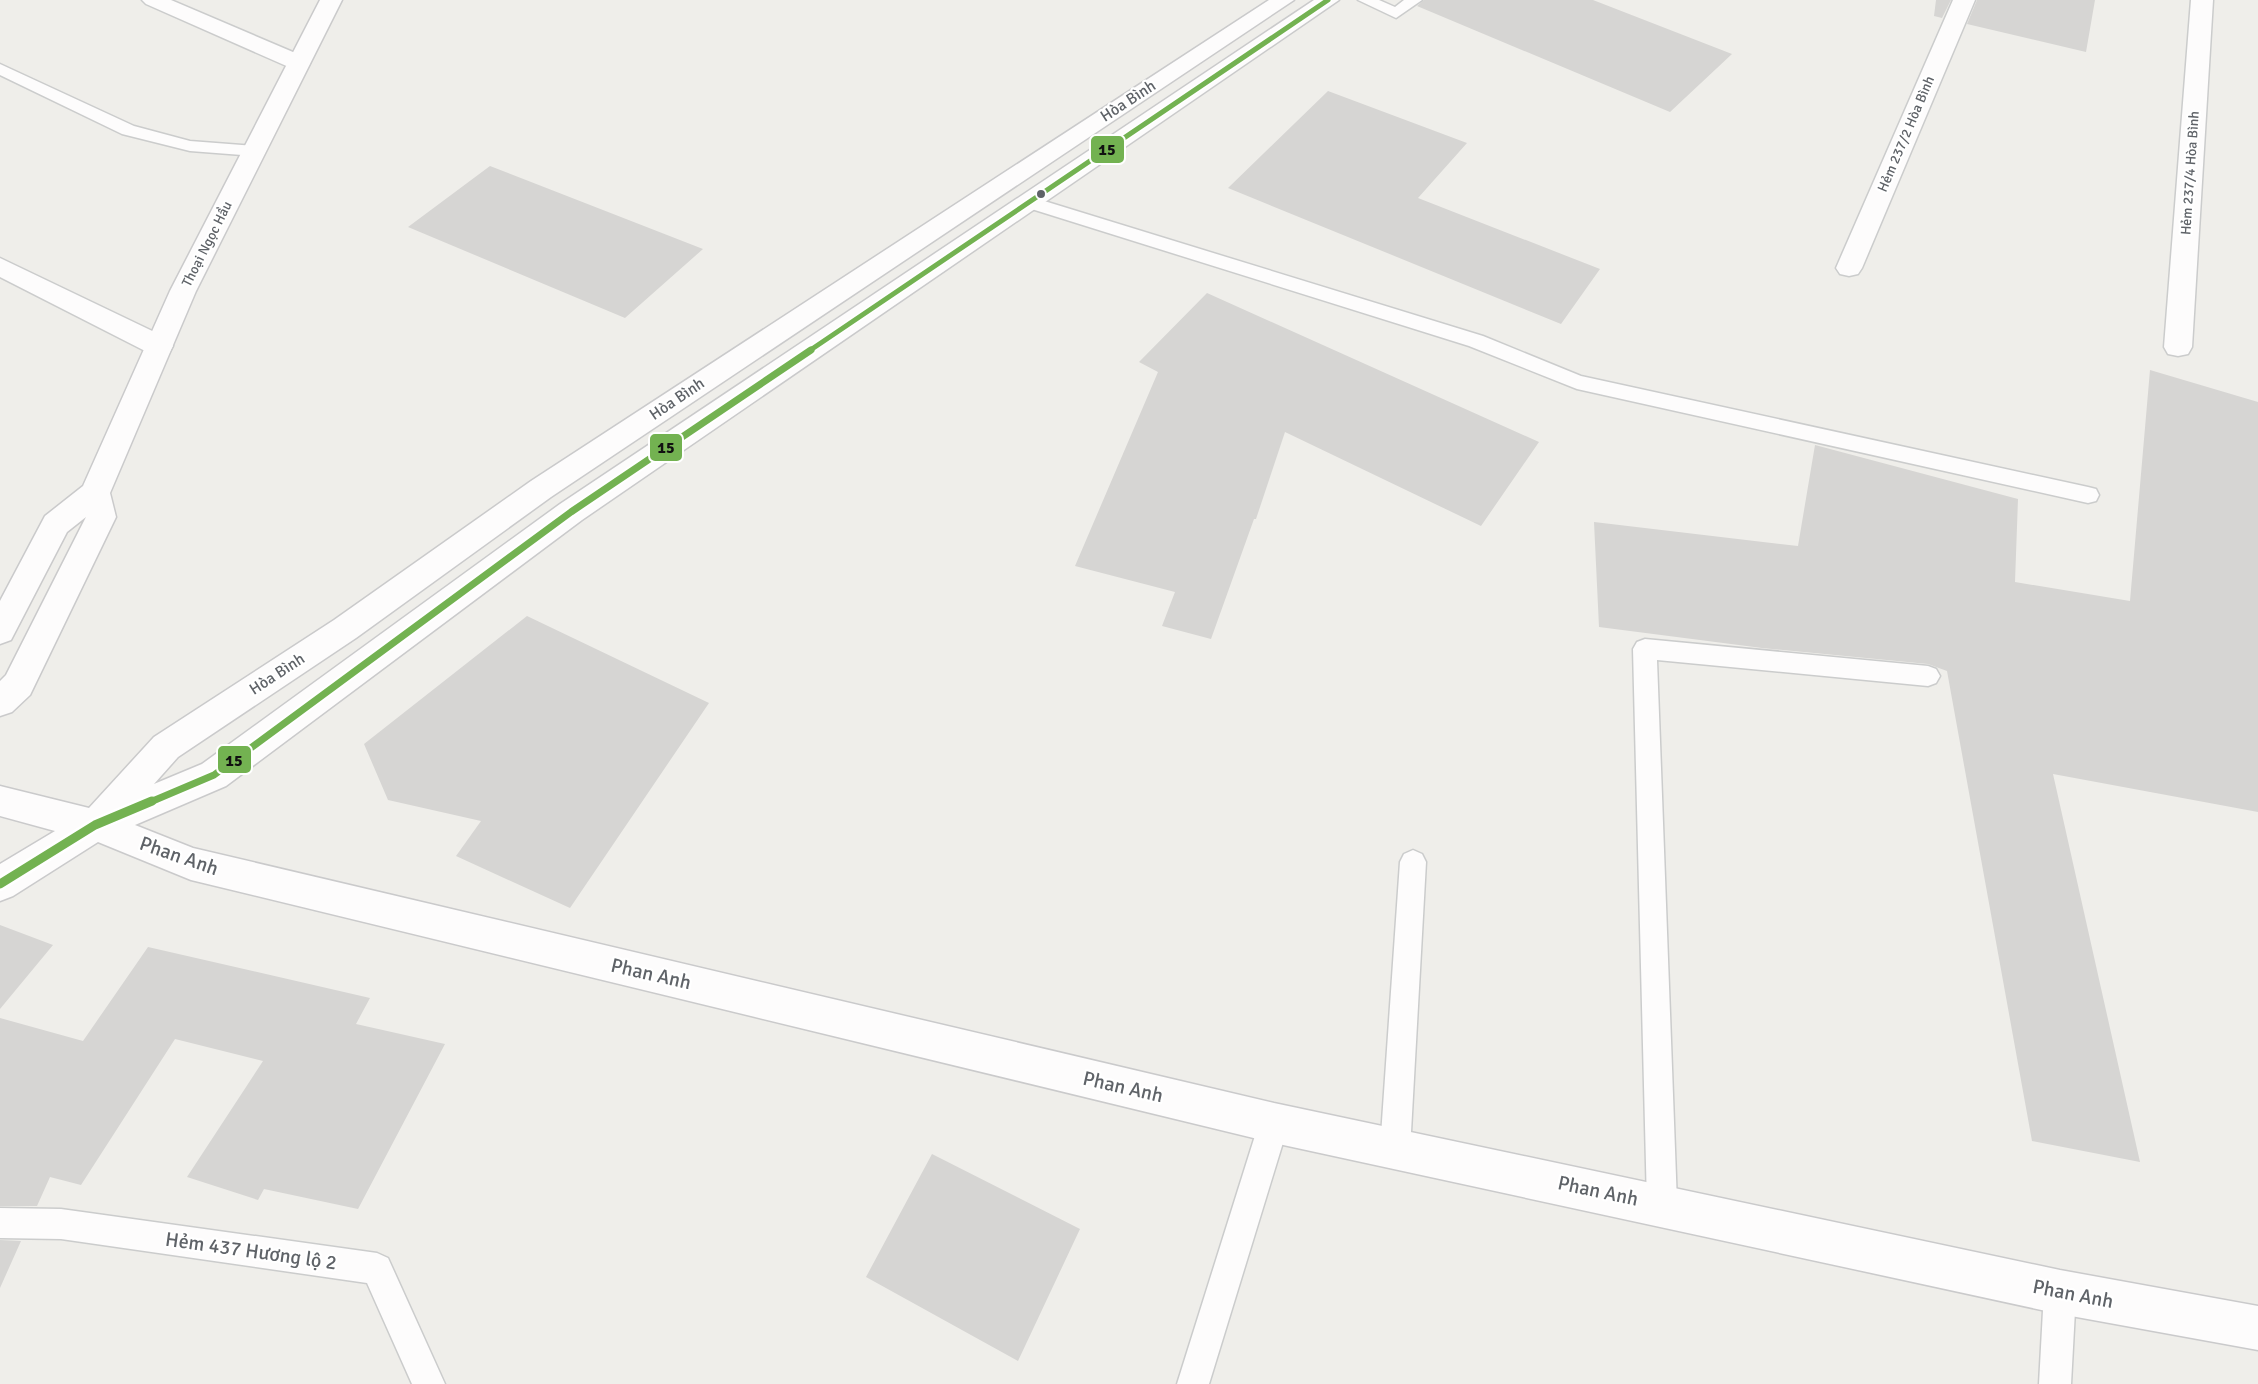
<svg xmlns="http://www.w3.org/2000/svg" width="2258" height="1384" viewBox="0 0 2258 1384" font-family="Signika,sans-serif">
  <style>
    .building { fill: #d6d5d3 }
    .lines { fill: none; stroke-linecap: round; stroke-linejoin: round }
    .lane-casing { stroke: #cbcccc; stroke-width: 3 }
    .street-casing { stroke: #cbcccc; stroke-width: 3 }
    .secondary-casing { stroke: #cacacb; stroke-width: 3 }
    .lane { fill: #fdfcfc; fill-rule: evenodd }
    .street { fill: #fdfcfc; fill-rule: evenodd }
    .secondary { fill: #fdfcfc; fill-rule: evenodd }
    .bus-1-far2-casing { stroke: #fff; stroke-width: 8 }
    .bus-1-far1-casing { stroke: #fff; stroke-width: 11 }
    .bus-1-casing { stroke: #fff; stroke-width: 14 }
    .bus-1-far2 { stroke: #73b251; stroke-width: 5 }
    .bus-1-far1 { stroke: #73b251; stroke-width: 7 }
    .bus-1 { stroke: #73b251; stroke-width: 9 }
    .bus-dot { fill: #5f6368; stroke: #fff; stroke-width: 2 }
    .labels { text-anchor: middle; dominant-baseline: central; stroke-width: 4.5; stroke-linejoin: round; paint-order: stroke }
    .far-street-label { font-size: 14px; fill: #5f6368; stroke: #fff }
    .street-label { font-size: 16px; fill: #5f6368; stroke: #fff }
    .near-street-label { font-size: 20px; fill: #5f6368; stroke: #fff }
    .line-badge { stroke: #fff; stroke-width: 2 }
    .pale-badge-label { font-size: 16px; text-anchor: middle; font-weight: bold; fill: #111 }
  </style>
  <rect width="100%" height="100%" fill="#efeeea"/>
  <path class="building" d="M1424,0H1593L1732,54L1670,112L1417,6Z
    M1936,0H1951L1942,18L1934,16Z
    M1977,0H2095L2086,52L1967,24Z
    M1328,91L1467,143L1418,198L1600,269L1561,324L1228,188Z
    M490,166L703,249L625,318L408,227Z
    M1207,293L1539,442L1481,526L1285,432L1256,519H1254L1211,639L1162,626L1175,592L1075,566L1158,372L1139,362Z
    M2150,370L2258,402V812L2053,774L2140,1162L2032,1141L1947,671L1928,664L1762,648L1599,627L1594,522L1798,546L1815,445L2018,499L2015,582L2130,601Z
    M527,616L709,703L570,908L456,856L481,821L388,800L364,744Z
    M0,925L53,945L0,1009Z
    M148,947L370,998L356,1024L445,1044L358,1209L264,1189L258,1200L187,1177L263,1061L175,1039L81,1185L50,1177L37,1206H0V1018L83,1041Z
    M932,1154L1080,1229L1018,1361L866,1277Z
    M0,1240L21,1241L0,1288Z"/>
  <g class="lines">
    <defs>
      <path id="lane" d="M1358,0H1379L1395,7L1404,0H1422L1396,18Z
        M0,64L134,126L190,141L255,146L264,151L255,156L190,151L122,134L0,75Z
        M1028,196L1483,336L1581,376L2088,487L2096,489L2099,495L2096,501L2088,503L1577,389L1469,346L1022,206L1019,202L1022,198Z
        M1645,639L1928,666L1936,669L1940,676L1936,683L1928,686L1657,660L1677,1204L1673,1215L1662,1219L1651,1215L1647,1204L1633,649L1637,642Z
        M1413,850L1422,854L1426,862L1410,1150L1406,1161L1395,1165L1384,1161L1380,1150L1400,862L1404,854Z
        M1274,1108L1284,1113L1289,1123L1209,1384H1177L1259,1123L1264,1113Z
        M0,1208L61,1209L377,1253L388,1258L445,1384H412L367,1283L61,1239L0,1238Z
        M2060,1276L2071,1281L2076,1292L2071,1384H2039L2044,1292L2049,1281Z"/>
      <path id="street" d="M142,0H171L307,58L310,63L307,68H291L146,4Z
        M1953,0H1975L1862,268L1858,274L1849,276L1840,274L1836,268Z
        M2191,0H2213L2192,347L2188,354L2178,356L2168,354L2164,347Z
        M0,258L169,339L173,346L169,353L159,355L149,353L0,277Z"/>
      <path id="secondary" d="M320,0H342L196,291L110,493L116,517L30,695L12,712L0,716V681L6,675L86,517L67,532L11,640L0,644V601L45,516L83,486L170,291Z
        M1269,0H1294L551,497L356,638L178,757L154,784L202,764L560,504L1314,0H1339L582,520L226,786L135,825L193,848L1274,1103L2060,1270L2258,1306V1350L2060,1314L1274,1143L191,880L98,842L13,896L0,901V864L55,831L0,816V786L89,808L154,737L334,620L531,481Z"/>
    </defs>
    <use href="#lane" class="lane-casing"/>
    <use href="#street" class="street-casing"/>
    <use href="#secondary" class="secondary-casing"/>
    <use href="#lane" class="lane"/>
    <use href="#street" class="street"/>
    <use href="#secondary" class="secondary"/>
    <defs>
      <path id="bus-1-far2" d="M809,351L1328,0"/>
      <path id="bus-1-far1" d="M148,803L214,775L571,512L811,350"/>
      <path id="bus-1" d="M0,884L95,825L152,801"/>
    </defs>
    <use href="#bus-1-far2" class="bus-1-far2-casing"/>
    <use href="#bus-1-far1" class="bus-1-far1-casing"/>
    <use href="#bus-1" class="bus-1-casing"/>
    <use href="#bus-1-far2" class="bus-1-far2"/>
    <use href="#bus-1-far1" class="bus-1-far1"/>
    <use href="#bus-1" class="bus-1"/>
  </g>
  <circle class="bus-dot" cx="1041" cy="194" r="5"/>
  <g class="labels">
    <g class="far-street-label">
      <text transform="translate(1906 134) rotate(-67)">Hẻm 237/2 Hòa Bình</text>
      <text transform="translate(2190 173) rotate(-86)">Hẻm 237/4 Hòa Bình</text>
      <text transform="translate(207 244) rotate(-63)">Thoại Ngọc Hầu</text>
    </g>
    <g class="street-label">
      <text transform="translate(1128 101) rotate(-33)">Hòa Bình</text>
      <text transform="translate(677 399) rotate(-34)">Hòa Bình</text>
      <text transform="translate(277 674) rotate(-33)">Hòa Bình</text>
    </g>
    <g class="near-street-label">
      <text transform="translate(179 856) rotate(19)">Phan Anh</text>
      <text transform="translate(651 974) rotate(13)">Phan Anh</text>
      <text transform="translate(1123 1087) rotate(13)">Phan Anh</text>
      <text transform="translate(1598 1191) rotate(12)">Phan Anh</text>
      <text transform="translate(251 1251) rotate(8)">Hẻm 437 Hương lộ 2</text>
      <text transform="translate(2073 1294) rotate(11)">Phan Anh</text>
    </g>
  </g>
  <g class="line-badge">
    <rect x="1090" y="135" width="35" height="29" rx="6" fill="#73b251"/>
    <rect x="649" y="433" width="34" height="29" rx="6" fill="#73b251"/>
    <rect x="217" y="745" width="35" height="29" rx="6" fill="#73b251"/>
  </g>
  <g class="pale-badge-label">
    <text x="1107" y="155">15</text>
    <text x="666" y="453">15</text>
    <text x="234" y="766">15</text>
  </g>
</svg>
